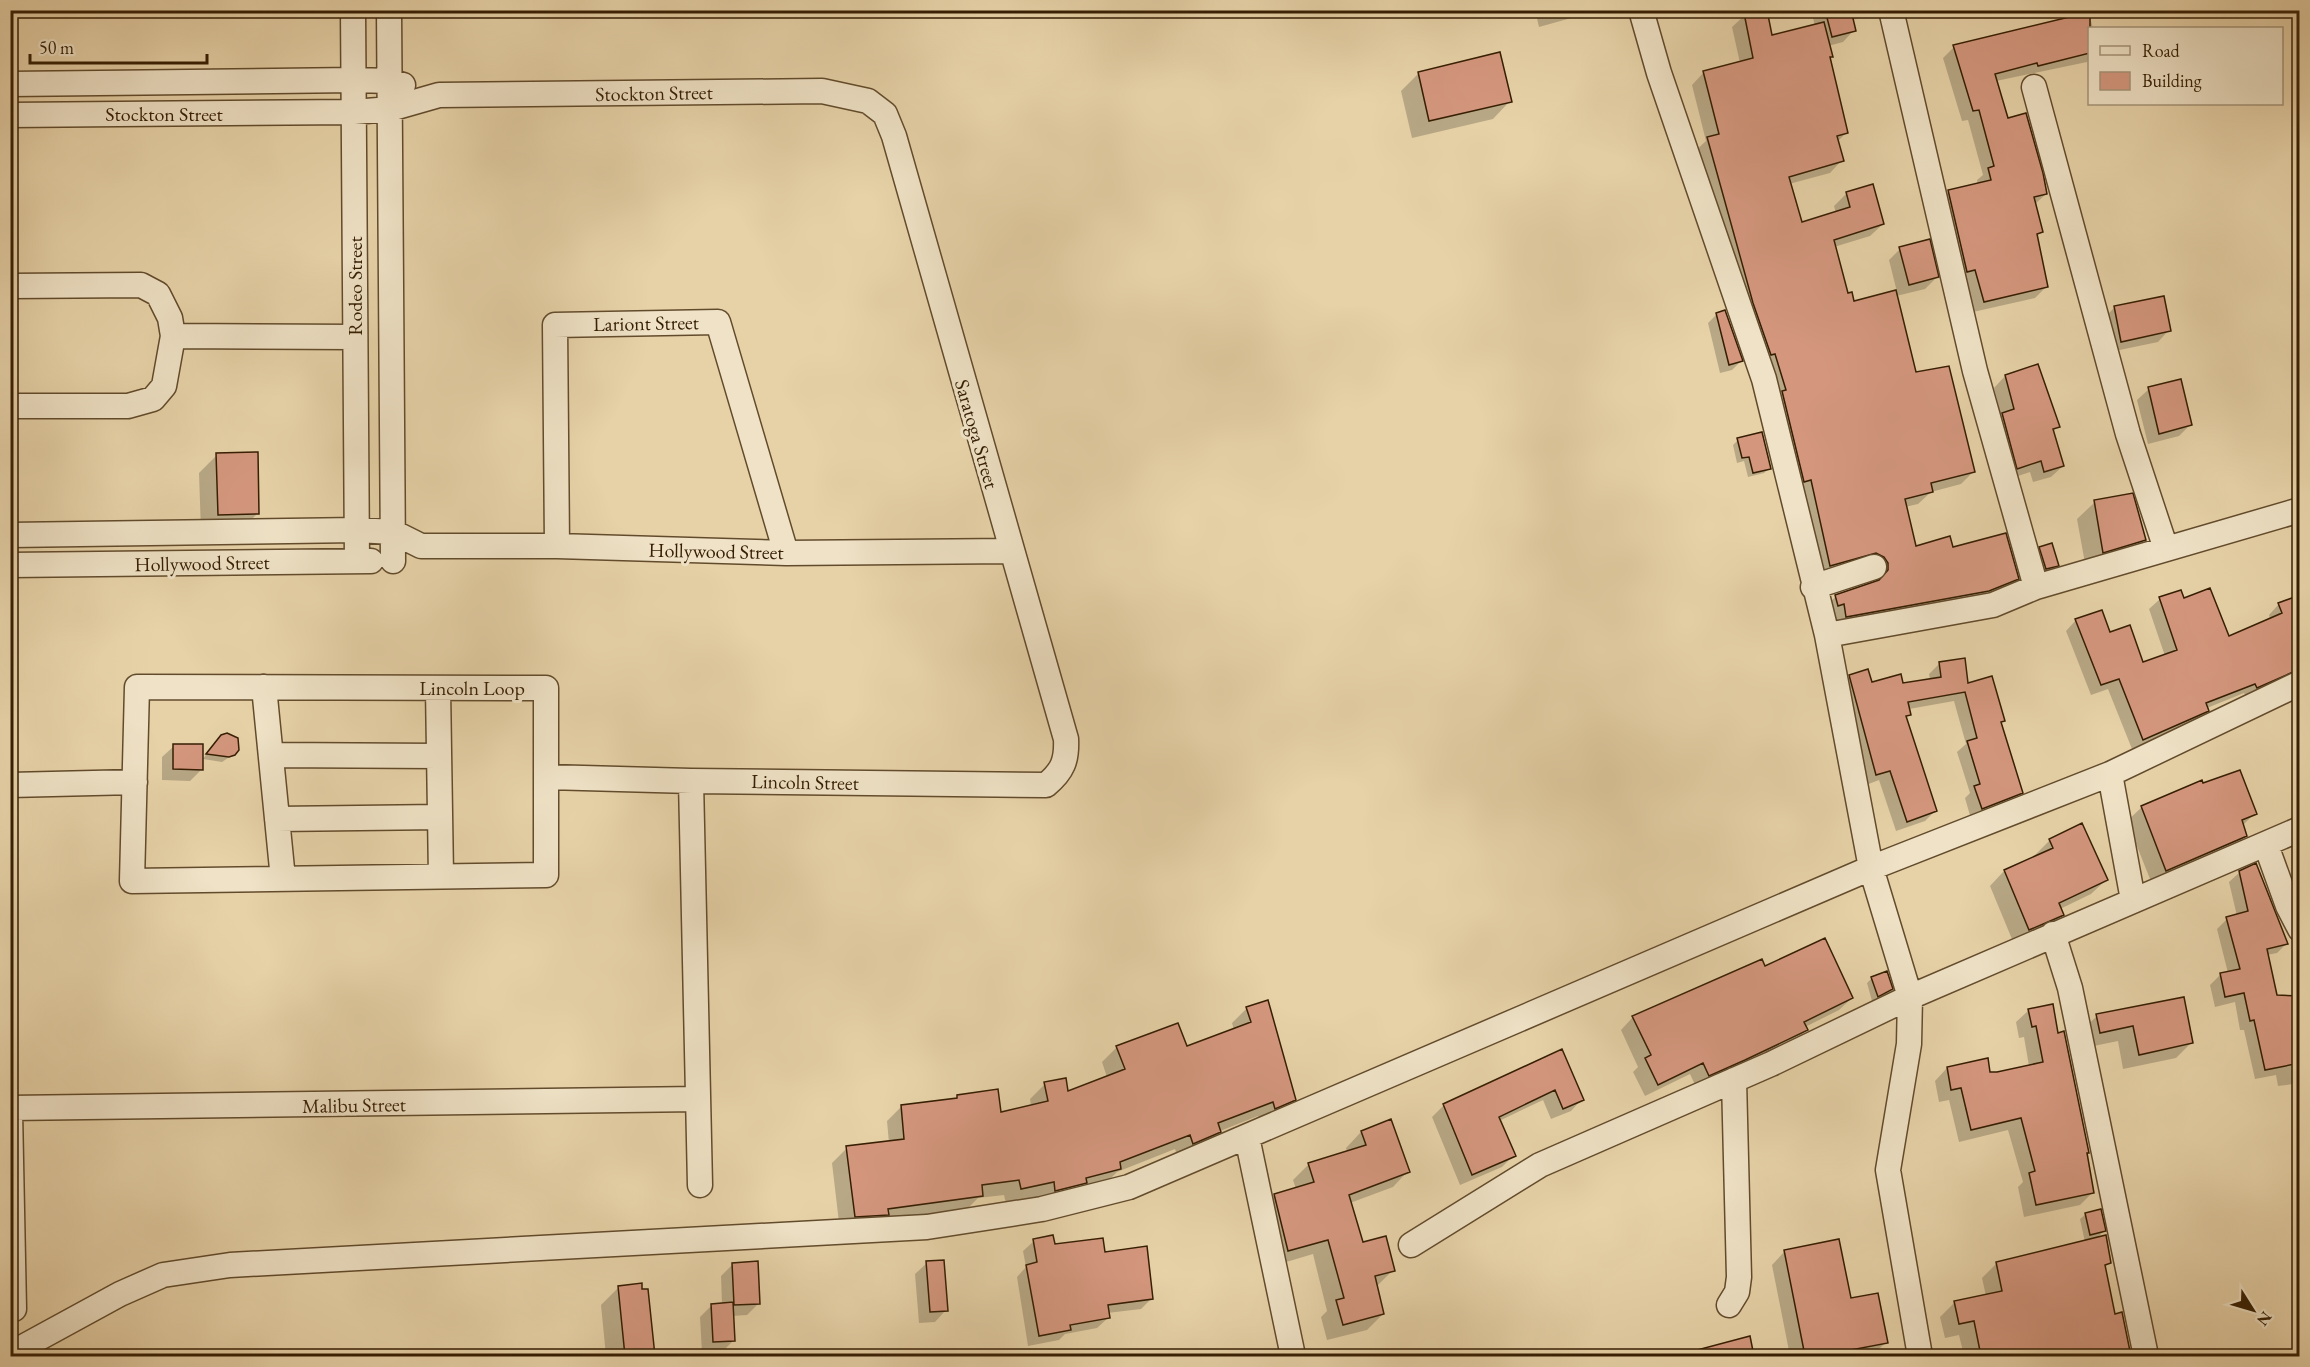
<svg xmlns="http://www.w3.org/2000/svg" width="2310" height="1367" viewBox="0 0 2310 1367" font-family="'EB Garamond',serif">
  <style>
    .shadow { fill: #0003 }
    .building { fill: #d4977e; stroke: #361e03; stroke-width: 1.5 }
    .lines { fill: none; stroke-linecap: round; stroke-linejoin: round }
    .minor-casing { stroke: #624b2c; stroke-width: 27 }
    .minor { stroke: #efe2c6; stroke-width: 24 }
    .labels { text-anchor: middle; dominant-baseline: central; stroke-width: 6; stroke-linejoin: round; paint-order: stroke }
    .street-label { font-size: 20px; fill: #361e03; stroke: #efe2c6 }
  </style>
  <rect width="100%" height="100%" fill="#e7d2a8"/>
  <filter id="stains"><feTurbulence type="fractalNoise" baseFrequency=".00333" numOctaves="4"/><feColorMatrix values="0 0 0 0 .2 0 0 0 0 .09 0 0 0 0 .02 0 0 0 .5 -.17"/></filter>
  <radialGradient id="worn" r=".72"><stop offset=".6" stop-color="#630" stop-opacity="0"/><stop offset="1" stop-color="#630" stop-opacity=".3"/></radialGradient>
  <path class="shadow" d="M1535,10H1600L1539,27Z
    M1811,10H1870L1864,17L1852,20L1854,30L1843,42L1828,46L1846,133L1837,142L1842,160L1830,173L1789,184L1801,224L1836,213L1834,206L1847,193L1883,224L1870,236L1834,247L1847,295L1853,302L1897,292L1889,260L1900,249L1937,277L1925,289L1896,296L1914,374L1974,471L1961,484L1931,492L1918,504L1905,507L1914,548L1951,549L2017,578L2005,591L1834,629L1824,609L1836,596L1876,583V576L1818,578L1695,151L1706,141L1692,85L1704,72L1740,63L1732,27L1745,15L1771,37L1815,26Z
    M2089,14L2093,28H2090V59L2087,62L1996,81L2006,120L2046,194L2034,205L2041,232L2036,237L2047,286L2035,298L1973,312L1937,203L1948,192L1978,185L1977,180L1983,175L1968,120L1962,121L1943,58L1954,47Z
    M1499,54L1510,101L1493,119L1412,138L1401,91L1418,74Z
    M2114,308L2169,330L2158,342L2110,352L2103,319Z
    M1717,314L1741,361L1732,370L1720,373L1708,323Z
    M2005,376L2058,426L2053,432L2063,466L2051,477L2033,482L2030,472L2006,480L1991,426L2001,415L1994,388Z
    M2149,389L2191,424L2179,436L2148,444L2137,400Z
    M1738,440L1770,468L1764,473L1748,477L1744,461L1737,463L1733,445Z
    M217,455L257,514L240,531L201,532L199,473Z
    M2095,502L2144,540L2127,557L2086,569L2077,519Z
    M2040,548L2057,565L2052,570L2041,574L2035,553Z
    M2300,596L2288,672L2277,682L2246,697L2244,693L2207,708L2197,721L2132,749L2108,689L2091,695L2066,631L2076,620L2109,634L2142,664L2165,656L2149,609L2160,599L2183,600L2228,638L2270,619L2269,615L2279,604Z
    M1939,664L1967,684L2003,720L2000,724L2021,792L2011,803L1971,819L1965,798L1970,793L1957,752L1966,744L1954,701L1909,709L1910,714L1906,718L1935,811L1925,821L1896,831L1879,780L1866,785L1840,687L1850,677L1871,683L1902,685L1930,680L1929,674Z
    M215,742L234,754L222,762L203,759Z
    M174,746L202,769L190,781L162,780V757Z
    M2142,807L2255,813L2242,826L2246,836L2231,850L2152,884L2127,821Z
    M2050,840L2106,880L2091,894L2060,909L2062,915L2047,930L2014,944L1990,886L2004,871L2036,857L2035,855Z
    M2240,872L2287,943L2277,953L2267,955L2275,997H2300V1083L2278,1086L2276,1075L2255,1079L2244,1030H2240L2235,1002L2215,1007L2210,985L2220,975L2228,973L2217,929L2227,919L2237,916L2229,882Z
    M1764,968L1852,998L1839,1010L1805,1027L1806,1030L1794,1043L1696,1087L1690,1074L1645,1096L1633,1072L1638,1067L1621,1030L1633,1017Z
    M1872,978L1891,989L1872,1001L1867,983Z
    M2183,999L2191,1043L2176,1058L2123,1069L2118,1041L2084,1048L2081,1031L2097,1016Z
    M1247,1008L1294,1099L1279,1115L1260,1123L1258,1116L1220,1131L1204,1147L1178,1158L1175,1149L1117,1172L1105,1184L1040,1205L1039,1197L1006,1204L1004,1195L978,1198L966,1210L840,1231L832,1163L847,1148L889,1143L887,1121L902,1106L954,1100L957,1097L1000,1114L1031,1106L1030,1099L1045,1084L1067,1093L1107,1077L1102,1062L1117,1047L1186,1048L1234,1030L1232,1023Z
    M2029,1010L2057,1034L2088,1152L2085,1155L2092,1193L2080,1205L2024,1217L2018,1187L2023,1182L2008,1130L1959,1142L1949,1100L1939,1102L1935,1081L1947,1068L1989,1073L2029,1066L2024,1037L2019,1038L2016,1022Z
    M1561,1051L1582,1099L1571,1111L1551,1119L1543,1100L1499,1121L1514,1155L1502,1167L1460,1185L1432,1117L1444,1105Z
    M1361,1132L1408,1171L1393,1187L1350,1203L1362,1244L1393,1270L1377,1286L1383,1314L1367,1330L1327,1340L1321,1317L1327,1311L1313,1254L1273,1266L1258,1211L1274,1195L1296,1189L1293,1180L1309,1164L1347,1152L1346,1148Z
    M2086,1214L2104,1231L2095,1240L2110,1263L2104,1268L2114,1316L2121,1314L2130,1356H1964L1959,1335L1945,1338L1940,1317L1955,1302L1986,1296L1982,1278L1997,1263L2085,1242L2080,1219Z
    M1034,1241L1054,1246L1152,1298L1141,1309L1107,1313L1108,1318L1097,1328L1065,1334L1059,1340L1028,1346L1017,1277L1026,1267L1023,1251Z
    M1785,1251L1850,1300L1886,1342L1873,1355L1790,1356L1772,1265Z
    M927,1263L946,1310L935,1322L919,1323L915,1274Z
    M732,1265L759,1303L747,1315L732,1316L734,1340L722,1352L702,1353L700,1317L712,1305H722L721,1276Z
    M619,1287L647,1290L653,1356H606L601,1305Z
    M1749,1338L1753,1356H1686L1689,1354Z"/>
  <path class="building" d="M1757,10H1767L1772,35L1824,22L1833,57H1830L1848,133L1837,136L1844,161L1789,177L1802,222L1850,207L1846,192L1873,184L1884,224L1834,240L1848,293L1852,292L1854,301L1896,290L1916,372L1949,366L1975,472L1931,483L1933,492L1905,499L1916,546L1950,536L1953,547L2006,533L2019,579L1989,591L1846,617L1844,604L1838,606L1835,595L1879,580L1888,570V563L1884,557L1876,553L1830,566L1811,480L1804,482L1782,391L1786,390L1775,354L1771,355L1753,303L1707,137L1719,134L1703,71L1753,58L1744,13Z
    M1825,10H1851L1856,31L1832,37Z
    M2090,12V53L2038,66L2037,63L1995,74L2008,118L2026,113L2043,173L2047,194L2034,197L2043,232L2037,234L2048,287L1984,302L1975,270L1967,272L1948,190L1991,180L1988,168L1994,166L1979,110L1973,111L1953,45Z
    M1500,52L1512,102L1429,121L1418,72Z
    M1930,239L1939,277L1909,285L1899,247Z
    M2164,296L2171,331L2121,342L2114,306Z
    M1725,310L1743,361L1729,365L1716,313Z
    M2038,364L2060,427L2053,429L2064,466L2044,472L2041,461L2017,469L2002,413L2014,409L2005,375Z
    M2181,379L2192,425L2159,434L2148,387Z
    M1762,432L1771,469L1753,473L1749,457L1742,458L1737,438Z
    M258,452L259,514L218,515L216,453Z
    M2133,493L2146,540L2103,553L2094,500Z
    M2052,543L2059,566L2046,569L2039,547Z
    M2210,588L2229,636L2282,613L2278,603L2300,595V669L2257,688L2255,684L2206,703L2209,711L2143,740L2119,679L2101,685L2075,619L2102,610L2110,632L2130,625L2143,662L2177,650L2159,597L2181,590L2184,598Z
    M1965,658L1968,683L1992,676L2005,721L2001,722L2023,793L1982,809L1974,786L1980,784L1967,741L1977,738L1965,692L1908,702L1911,715L1906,716L1937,811L1907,822L1890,771L1876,775L1849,675L1868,669L1872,682L1901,674L1903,683L1941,677L1939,662Z
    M227,733L238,738L239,750L235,755L229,757L206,754L221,735Z
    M173,744H203V770L173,769Z
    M2240,770L2257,814L2242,820L2247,836L2166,871L2141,806L2202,780L2203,783Z
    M2082,823L2108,880L2059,903L2064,915L2029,930L2004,870L2053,848L2049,839Z
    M2256,863L2288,944L2267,949L2277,995L2300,996V1063L2265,1070L2254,1020L2250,1021L2244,993L2225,997L2220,973L2240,969L2226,917L2248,911L2239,871Z
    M1825,938L1853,998L1804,1022L1808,1030L1745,1060L1709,1076L1703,1063L1658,1085L1645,1058L1651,1055L1632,1016L1762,959L1765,966Z
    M1887,971L1893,989L1878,997L1871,977Z
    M2184,997L2193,1043L2139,1055L2133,1026L2100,1033L2096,1014Z
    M1268,1000L1296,1100L1275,1109L1273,1102L1218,1123L1221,1132L1193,1144L1190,1135L1120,1162L1121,1169L1086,1178L1087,1183L1055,1191L1054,1182L1021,1189L1019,1180L982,1185L983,1196L888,1209L889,1215L855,1217L846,1146L904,1139L901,1105L957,1098V1095L998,1089L1001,1112L1048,1101L1044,1082L1066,1078L1068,1091L1125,1069L1116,1046L1178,1023L1187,1046L1251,1022L1246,1007Z
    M2053,1004L2058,1033L2064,1031L2089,1153H2087L2094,1193L2036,1205L2029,1173L2035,1171L2021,1118L1971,1130L1961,1088L1951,1090L1947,1067L1988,1058L1990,1072H1997L2043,1062L2036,1026L2032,1027L2028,1009Z
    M1562,1049L1584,1100L1563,1109L1555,1090L1499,1117L1516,1156L1472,1175L1443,1104Z
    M1391,1119L1410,1172L1349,1195L1363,1242L1386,1236L1395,1271L1375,1276L1384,1314L1343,1325L1336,1300L1344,1298L1328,1240L1288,1251L1274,1194L1314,1182L1308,1163L1366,1145L1361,1131Z
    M2101,1209L2106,1231L2090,1235L2085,1213Z
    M1053,1235L1055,1244L1103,1238L1105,1252L1147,1246L1153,1299L1108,1305L1110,1318L1070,1325L1071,1330L1039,1336L1026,1265L1037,1262L1033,1239Z
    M2106,1235L2111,1263L2105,1265L2115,1314L2122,1312L2131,1356H1981L1974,1321L1959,1324L1954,1301L2002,1291L1996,1262Z
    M1839,1239L1851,1298L1878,1293L1888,1343L1819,1356H1805L1784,1250Z
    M944,1260L948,1311L930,1312L926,1261Z
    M758,1261L760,1304L734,1305L732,1263Z
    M642,1283V1289H648L655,1356H625L618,1286Z
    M733,1302L735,1341L713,1342L711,1304Z
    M1750,1336L1754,1356H1698L1697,1350Z"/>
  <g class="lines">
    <defs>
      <path id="minor" d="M353,10L357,561
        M389,10L393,561
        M1641,10L1659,73L1764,379L1827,635L1871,868L1910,997L2300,829
        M1891,10L1975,371L2036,587
        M10,84L354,80L389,81L403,85
        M2034,87L2128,434L2166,549
        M10,115L354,112L390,109L439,95L822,91L868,101L885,114L894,136L1066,739C1067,760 1063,771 1046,785L691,781L547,777
        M10,286L141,285L158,294L170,318L173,336L164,386L153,399L128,406H10
        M173,336L355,337
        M10,535L357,530L393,532L421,546H557L786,553L1010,551
        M557,546L555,325L718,322L786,553
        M10,565L371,561
        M1813,587L1874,567
        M1827,635L1993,605L2036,587L2300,510
        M137,687L546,688V875L132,881Z
        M264,687L283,879
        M438,688L441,876
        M271,755L439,756
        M2110,774L2133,900
        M691,781L700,1185
        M10,785L135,782
        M277,819L440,817
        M2266,845L2288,906L2300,929
        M2053,934L2070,988L2146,1356
        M10,1108L698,1099
        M10,1111L14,1309
        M1247,1137L1293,1356
        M1411,1245L1540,1165L1771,1064L1910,997L1909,1044L1888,1170L1920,1356
        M1729,1305L1737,1292L1739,1277L1734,1080
        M10,1354L120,1294L163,1275L230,1265L927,1227L1042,1209L1129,1187L1871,868L2110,774L2300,683"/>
    </defs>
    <use href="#minor" class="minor-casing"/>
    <use href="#minor" class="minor"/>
  </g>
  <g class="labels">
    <g class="street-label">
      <text transform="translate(654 93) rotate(-1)">Stockton Street</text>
      <text x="164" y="114">Stockton Street</text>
      <text transform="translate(355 286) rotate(-90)">Rodeo Street</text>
      <text transform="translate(646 323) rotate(-1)">Lariont Street</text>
      <text transform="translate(977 434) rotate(74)">Saratoga Street</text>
      <text transform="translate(716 551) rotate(1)">Hollywood Street</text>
      <text transform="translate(202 563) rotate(-1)">Hollywood Street</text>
      <text x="472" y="688">Lincoln Loop</text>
      <text transform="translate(805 782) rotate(1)">Lincoln Street</text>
      <text transform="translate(354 1105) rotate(-1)">Malibu Street</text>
    </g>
  </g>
  <rect width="2310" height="1367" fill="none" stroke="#e7d2a8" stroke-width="36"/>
  <rect x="12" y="12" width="2286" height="1343" fill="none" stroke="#361e03" stroke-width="3"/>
  <rect x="18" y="18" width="2274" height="1331" fill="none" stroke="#361e03" stroke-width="1.5"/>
  <rect x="2088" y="27" width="195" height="78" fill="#efe2c6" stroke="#a59478" stroke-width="1.5"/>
  <rect x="2100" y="46" width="30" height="9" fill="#efe2c6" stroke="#a59478" stroke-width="1.5"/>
  <text x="2142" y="57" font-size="18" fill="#361e03">Road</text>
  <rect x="2100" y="72" width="30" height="18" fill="#d4977e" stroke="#a59478" stroke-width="1.5"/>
  <text x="2142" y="87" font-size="18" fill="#361e03">Building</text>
  <g transform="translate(2253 1310) rotate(127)" stroke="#efe2c6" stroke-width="4.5" paint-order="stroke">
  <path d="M0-4.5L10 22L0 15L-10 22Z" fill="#361e03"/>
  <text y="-9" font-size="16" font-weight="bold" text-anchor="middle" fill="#361e03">N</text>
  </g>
  <path d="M30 54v9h177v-9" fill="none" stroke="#361e03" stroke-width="3"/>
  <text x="39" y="54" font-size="18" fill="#361e03" stroke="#efe2c6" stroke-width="4.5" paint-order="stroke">50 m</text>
  <rect width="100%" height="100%" filter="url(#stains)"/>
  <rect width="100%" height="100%" fill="url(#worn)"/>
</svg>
